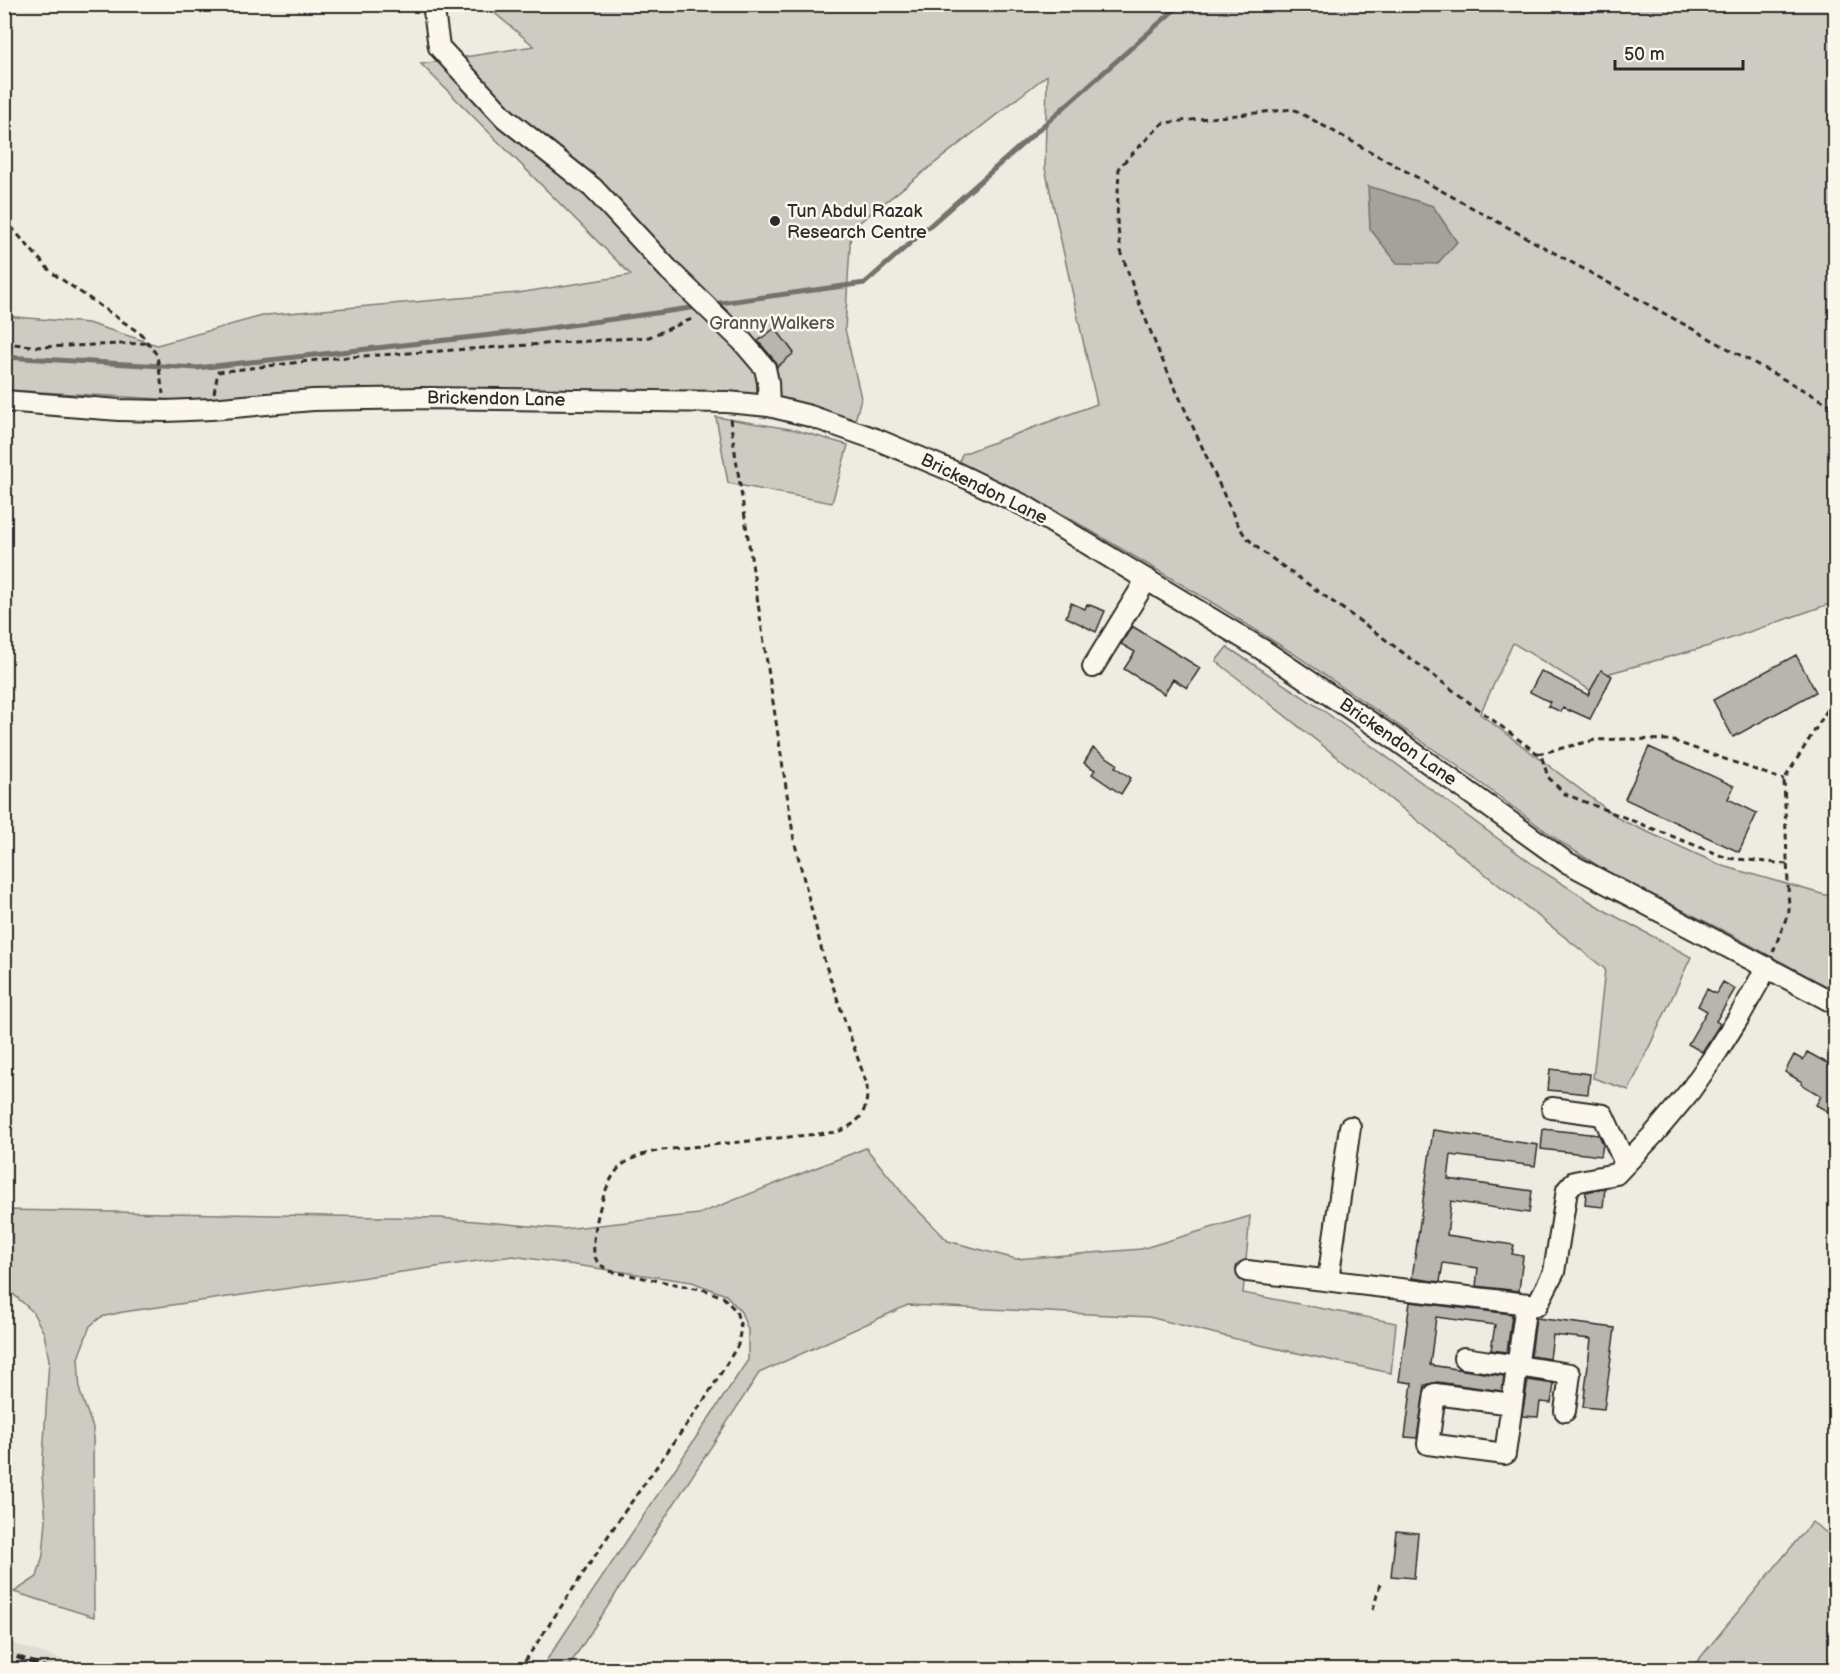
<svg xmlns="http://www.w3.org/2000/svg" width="1840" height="1674" viewBox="0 0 1840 1674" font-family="'Balsamiq Sans',sans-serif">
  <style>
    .built { fill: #dedbd1 }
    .green { fill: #cecbc2; stroke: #7c7b76; stroke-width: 1.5 }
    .water { fill: #a4a29a; stroke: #74726e; stroke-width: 1.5 }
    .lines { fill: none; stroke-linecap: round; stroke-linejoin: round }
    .stream { stroke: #74726e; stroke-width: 5 }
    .building { fill: #b8b5ae; stroke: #2b2b2b; stroke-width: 1.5 }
    .minor-casing { stroke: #2b2b2b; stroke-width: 24 }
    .path { stroke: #2b2b2b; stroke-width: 3; stroke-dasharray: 6 4.5; stroke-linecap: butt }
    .minor { stroke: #fbf7ec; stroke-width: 20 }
    .rail { stroke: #2b2b2b; stroke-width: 4.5; stroke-dasharray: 9 4.5; stroke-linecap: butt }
    .poi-dot { fill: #2b2b2b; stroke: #fbf7ec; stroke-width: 2 }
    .labels { text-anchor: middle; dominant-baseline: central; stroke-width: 5; stroke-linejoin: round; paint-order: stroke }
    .poi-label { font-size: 18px; fill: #2b2b2b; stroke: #fbf7ec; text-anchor: start }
    .park-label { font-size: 18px; fill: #545351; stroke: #fbf7ec }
    .street-label { font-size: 18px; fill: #2b2b2b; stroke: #fbf7ec }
  </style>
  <rect width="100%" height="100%" fill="#eeebe0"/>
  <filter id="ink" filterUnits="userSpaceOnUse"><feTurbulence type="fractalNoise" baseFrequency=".0167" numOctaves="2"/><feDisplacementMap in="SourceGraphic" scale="12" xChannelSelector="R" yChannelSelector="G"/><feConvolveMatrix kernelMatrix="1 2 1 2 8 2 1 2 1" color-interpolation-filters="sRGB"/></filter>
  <g filter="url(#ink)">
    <path class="built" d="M5,1641L88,1668L91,1669H5Z"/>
    <path class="green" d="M485,5H1835V602L1709,646L1610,673L1598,695L1513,643L1480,714L1621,820L1723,866L1825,895H1835V991L1728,933L1611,874L1562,843L1452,762L1294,654L1208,600L1069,518L959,462L962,454L1097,404L1045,168L1047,75L851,229L845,329L861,398L855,421L807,404L752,394L427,387L309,391L178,400L5,390L4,316L88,323L157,345L266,315L518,293L631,275L421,64L534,46Z
      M716,417L796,430L848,445L832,503L728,483Z
      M1227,647L1320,708L1542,871L1602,909L1691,957L1629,1090L1593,1078L1605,969L1216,661Z
      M866,1148L908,1200L948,1241L1016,1259L1141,1249L1250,1216L1243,1293L1396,1323L1391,1373L1260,1345L1149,1317L908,1305L759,1373L567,1669L540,1670L748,1360V1330L741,1312L726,1295L692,1282L513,1256L123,1312L101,1317L90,1326L78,1358L80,1392L93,1428L94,1617L14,1592L37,1577L43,1555L46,1521L42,1475L49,1360L44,1333L32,1311L12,1293L5,1291V1210L440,1218L564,1229L699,1214Z
      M1812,1522L1835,1539V1669L1690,1670Z"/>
    <path class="water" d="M1368,186L1433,206L1457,242L1437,264L1397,263L1370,229Z"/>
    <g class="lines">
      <path class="stream" d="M713,304L865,283L1181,4
        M4,357L197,368L536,330L698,307"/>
    </g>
    <path class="building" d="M775,328L794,353L777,367L774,360L758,341Z
      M1071,603L1085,609L1087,604L1105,611L1096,632L1066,617Z
      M1132,626L1200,668L1187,688L1173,679L1164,694L1124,669L1135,652L1121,644Z
      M1796,655L1816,692L1733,737L1713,700Z
      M1601,670L1612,676L1590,719L1570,710V711L1563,708L1561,712L1548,706L1550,702L1530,692L1541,671L1588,695Z
      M1649,747L1734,786L1728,799L1757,813L1739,852L1625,799Z
      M1093,748L1117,764L1115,767L1131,778L1121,794L1092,774L1095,770L1084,763Z
      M1723,982L1735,989L1716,1021L1720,1024L1702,1052L1688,1044L1707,1011L1698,1006L1707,989L1716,994Z
      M1807,1052L1836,1068V1116L1816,1105L1821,1096L1801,1084L1802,1082L1785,1072L1794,1055L1803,1060Z
      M1550,1069L1590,1074L1588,1094L1548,1090Z
      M1543,1129L1599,1135L1603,1144L1601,1156L1541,1149Z
      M1433,1130L1538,1145L1535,1166L1451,1155L1448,1179L1532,1191L1529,1213L1451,1201L1447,1235L1514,1245L1512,1254L1523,1256L1519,1291L1476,1286L1478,1268L1443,1263L1440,1282L1412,1278Z
      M1605,1188L1603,1207L1585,1205L1586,1192Z
      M1410,1302L1512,1314L1507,1352L1491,1350L1495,1325L1436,1317L1430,1365L1504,1376L1502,1391L1437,1382L1425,1385L1417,1438L1405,1437L1412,1383L1399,1381Z
      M1536,1318L1615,1328L1604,1409L1583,1407L1591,1339L1553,1335L1550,1359L1531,1356Z
      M1528,1380L1554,1384L1551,1403L1540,1402L1538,1417L1522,1416Z
      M1396,1531L1418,1533L1414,1578L1391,1576Z"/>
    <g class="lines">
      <defs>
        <path id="minor" d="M433,4L439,47L505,118L593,188L669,270L742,341L765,368L768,382L769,406
          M4,401L119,410L166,411L211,409L313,400L422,398L727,402L769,406L810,416L878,440L952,471L1025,506L1263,650L1392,737L1566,862L1836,1004
          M1093,667L1147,579
          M1552,1108L1603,1115L1625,1163
          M1247,1271L1537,1305L1554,1272L1567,1190L1574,1182L1616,1174L1654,1134L1690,1091L1715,1055L1739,1017L1767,967
          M1328,1280L1350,1127
          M1464,1358L1570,1374L1565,1411
          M1512,1404L1435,1394L1428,1444L1505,1454L1526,1304"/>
      </defs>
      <use href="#minor" class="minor-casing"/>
      <path class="path" d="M4,219L51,272L141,334L157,355L163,394
        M4,343L41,347L148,343
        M214,393L218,372L334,358L649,337L692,319
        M1538,754L1595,740L1628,739L1671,740L1784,780
        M1787,864L1727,858L1565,794L1548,777L1542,758L1538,754L1378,634L1260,550L1245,536L1236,521L1160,355L1134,290L1121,251L1117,221L1119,167L1163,123L1293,109L1836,408
        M1773,952L1789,911L1784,780L1836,696
        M1373,1610L1381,1580
        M519,1670L620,1518L707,1396L738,1345L741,1327L736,1311L723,1297L705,1290L609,1271C602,1266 595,1262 594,1253C592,1232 603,1184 619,1168C630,1157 647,1153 662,1150L837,1132C862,1123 868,1110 867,1085L825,963L794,840L730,419"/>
      <use href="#minor" class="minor"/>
      <path class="rail" d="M4,1652L52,1670"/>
    </g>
  </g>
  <circle class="poi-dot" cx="775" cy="221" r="6"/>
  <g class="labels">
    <g class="poi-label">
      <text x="787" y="211">Tun Abdul Razak<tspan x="787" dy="21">Research Centre</tspan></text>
    </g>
    <g class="park-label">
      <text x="772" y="323">Granny Walkers</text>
    </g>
    <g class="street-label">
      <text transform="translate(496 399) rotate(1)">Brickendon Lane</text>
      <text transform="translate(984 489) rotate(26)">Brickendon Lane</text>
      <text transform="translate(1398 742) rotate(35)">Brickendon Lane</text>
    </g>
  </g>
  <rect width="1840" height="1674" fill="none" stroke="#fbf7ec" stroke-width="24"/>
  <rect x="12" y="12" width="1816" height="1650" fill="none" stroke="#2b2b2b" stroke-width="2" filter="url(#ink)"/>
  <path d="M1615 60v9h128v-9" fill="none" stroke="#2b2b2b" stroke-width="3"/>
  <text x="1624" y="60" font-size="18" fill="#2b2b2b" stroke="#fbf7ec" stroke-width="4.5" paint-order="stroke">50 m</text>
</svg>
